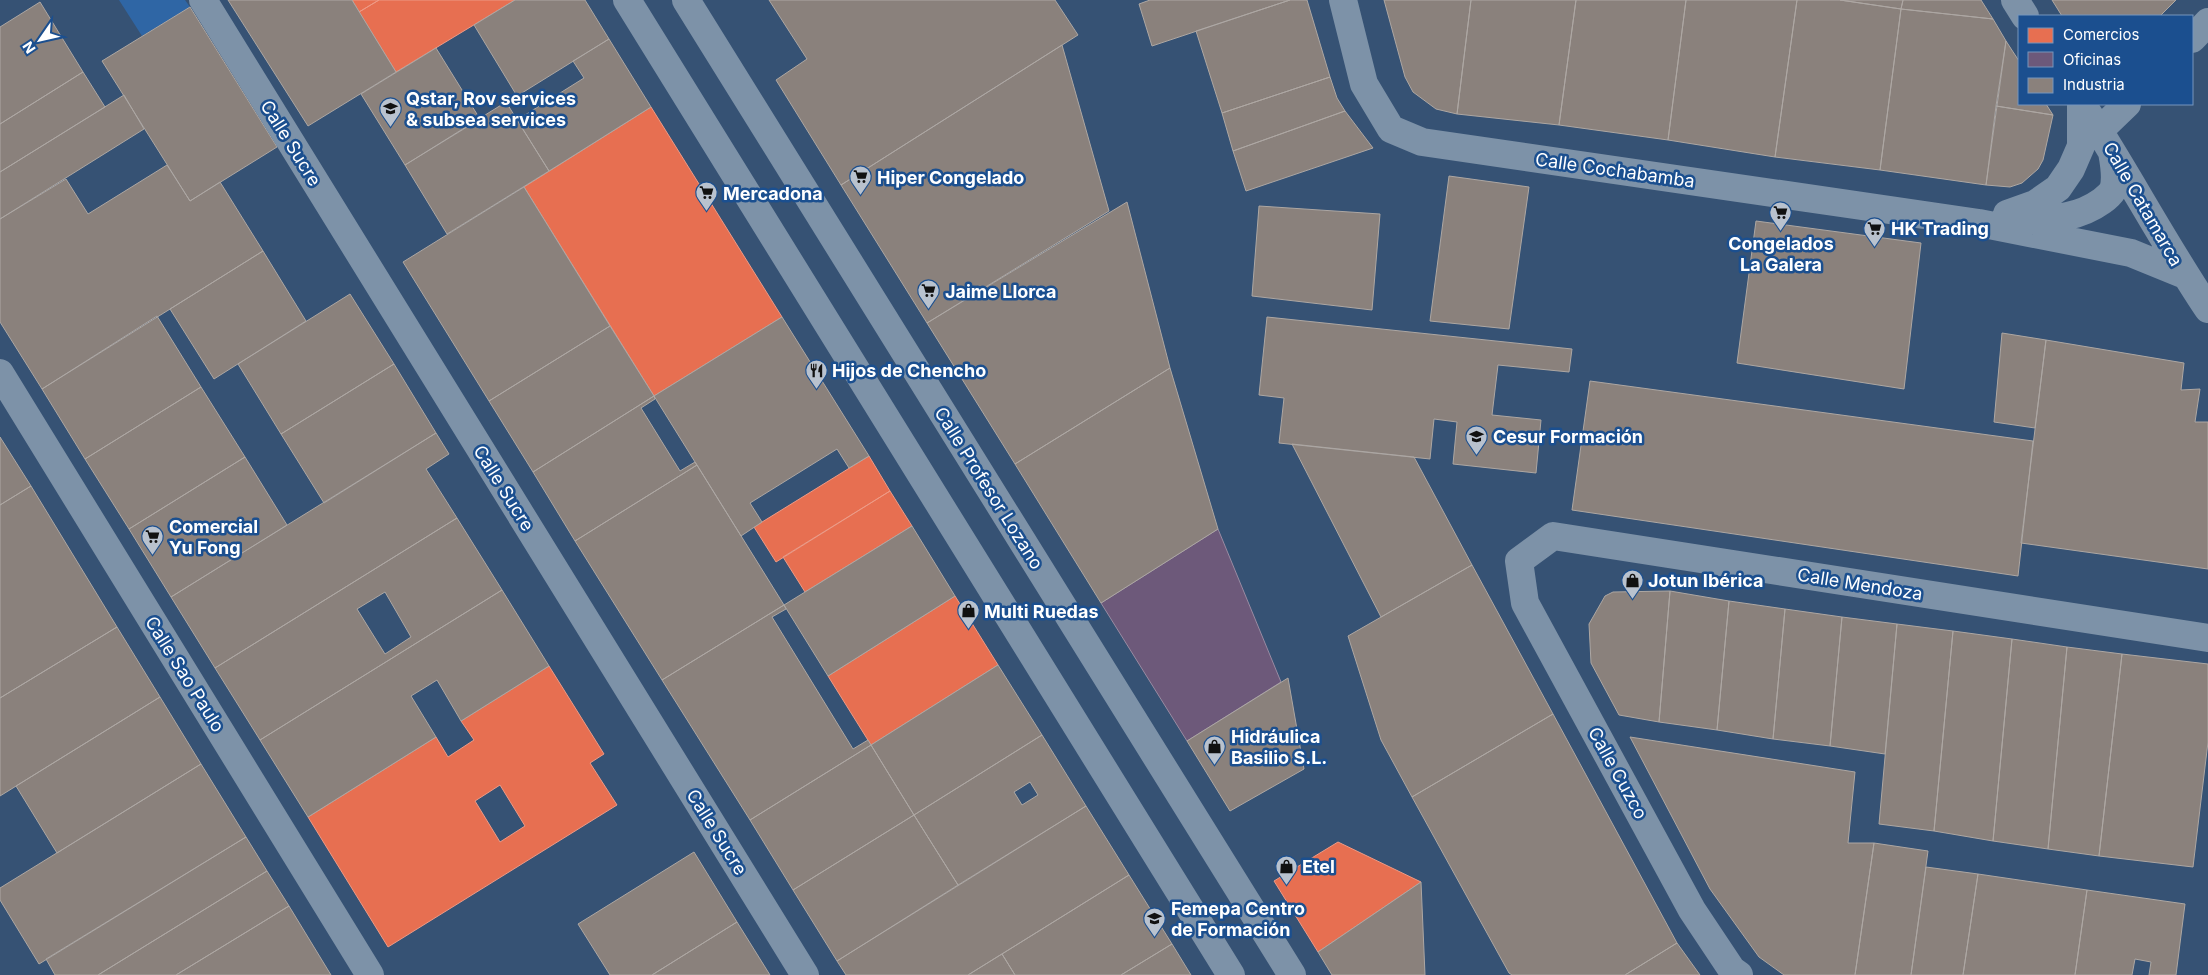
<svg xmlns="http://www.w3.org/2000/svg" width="2208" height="975" viewBox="0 0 2208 975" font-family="Inter,sans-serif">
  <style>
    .green { fill: #2f66a5 }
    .shops { fill: #e76f51; stroke: #ee9a85; fill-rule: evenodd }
    .offices { fill: #6d597a; stroke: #998ba2 }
    .industry { fill: #8a817c; stroke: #ada7a3; fill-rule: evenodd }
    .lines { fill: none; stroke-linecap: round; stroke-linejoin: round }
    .minor { stroke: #7d92a8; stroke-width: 28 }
    .labels { text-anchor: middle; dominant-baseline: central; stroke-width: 5; stroke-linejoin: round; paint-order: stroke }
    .poi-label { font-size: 18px; font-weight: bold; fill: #fff; stroke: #1b4f8f; text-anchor: start }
    .street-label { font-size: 18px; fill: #fff; stroke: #1b4f8f }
  </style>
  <rect width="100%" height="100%" fill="#365274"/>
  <path class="green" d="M119,0H185L190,7L142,36Z"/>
  <path class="shops" d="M352,0H379L359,12Z
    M379,0H515L396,72L359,12Z
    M651,107L782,317L654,396L524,187Z
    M869,456L890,491L776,562L754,527Z
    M890,491L912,526L805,592L783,557Z
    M955,596L998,665L871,745L828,676Z
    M549,666L604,754L590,763L617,805L388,947L308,817L436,737L448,757L474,740L461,721ZM500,785L525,826L500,842L475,801Z
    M1338,842L1421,882L1318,952L1274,881Z"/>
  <path class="offices" d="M1218,529L1281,682L1187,741L1101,603Z"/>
  <path class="industry" d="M228,0H352L396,72L308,126Z
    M515,0H585L609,39L517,96L474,25Z
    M769,0H1055L1078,35L841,185L776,80L807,59Z
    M1150,0H1290L1152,46L1139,4Z
    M1290,0H1307L1330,77L1222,113L1196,31Z
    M1384,0H1471L1457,114L1436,109L1413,92L1405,77Z
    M1471,0H1576L1559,125L1457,114Z
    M1576,0H1686L1668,140L1559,125Z
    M1686,0H1797L1775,157L1668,140Z
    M1797,0H1840L1901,9L1880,170L1775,157Z
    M1840,0H1903L1901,9Z
    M1903,0H1981L1993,19L1901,9Z
    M2052,0H2176L2160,16H2062Z
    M40,2L83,72L0,124V27Z
    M190,7L277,147L190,201L102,61Z
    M1901,9L1993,19L2006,41L1986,185L1880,170Z
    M609,39L651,107L549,171L517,120L584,78L573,61Z
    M2006,41L2019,61V104H2046L2053,115L1996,106Z
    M1062,45L1109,211L927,323L841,185Z
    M436,48L480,119L405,165L361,94Z
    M83,72L105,107L0,172V124Z
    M1330,77L1337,98L1345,111L1233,151L1222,113Z
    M124,95L144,129L0,219V172Z
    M506,102L549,171L447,234L405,165Z
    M1996,106L2053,115L2043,160L2038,169L2022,183L2010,187L1986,185Z
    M1345,111L1373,148L1246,191L1233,151Z
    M167,165L190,201L220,182L263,251L42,389L0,322V219L66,179L88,214Z
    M1449,176L1529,187L1509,329L1430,321Z
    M524,187L610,326L489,401L403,262Z
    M1127,202L1170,368L1015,464L927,323Z
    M1259,206L1380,214L1372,310L1252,296Z
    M1756,221L1921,243L1904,389L1737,363Z
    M263,251L306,321L214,379L170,309Z
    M350,294L394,364L281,434L238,364Z
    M157,316L201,387L85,459L42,389Z
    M782,317L869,456L849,468L837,449L750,503L762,522L741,536L654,396Z
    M1267,317L1572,349L1569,372L1498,365L1492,415L1541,420L1536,473L1453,464L1457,422L1434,419L1430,459L1279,443L1284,398L1259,395Z
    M610,326L654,396L533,472L489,401Z
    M2002,333L2046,340L2035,428L1994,422Z
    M2046,340L2184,363L2181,390L2200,389L2195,422H2208V569L2021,543Z
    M394,364L436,433L324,503L281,434Z
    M1170,368L1218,529L1101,603L1015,464Z
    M1590,381L2033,441L2018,576L1572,510Z
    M201,387L245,457L129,529L85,459Z
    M654,396L655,399L641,408L680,471L695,462L697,465L575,541L533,472Z
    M436,433L449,454L426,469L457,518L215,668L171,597Z
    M0,437L31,486L0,505Z
    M1292,444L1414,457L1472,565L1381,617Z
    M245,457L287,525L171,597L129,529Z
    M697,465L784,605L662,680L575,541Z
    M31,486L117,627L0,698V505Z
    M457,518L502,590L260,740L215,668ZM385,592L411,637L385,654L357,609Z
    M912,526L955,596L828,676L784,605Z
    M1472,565L1553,714L1412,797L1381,740L1348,636Z
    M502,590L549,666L461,721L437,680L411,696L436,737L308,817L260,740Z
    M1670,591L1729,601L1717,730L1659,722Z
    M1670,591L1659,722L1619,715L1591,663L1589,624L1605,596L1613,592Z
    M1729,601L1785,609L1773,739L1717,730Z
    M784,605L786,609L772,617L853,749L868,740L871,745L750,820L662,680Z
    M1785,609L1842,617L1830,746L1773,739Z
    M1842,617L1897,624L1885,754L1830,746Z
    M1897,624L1953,631L1934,831L1879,824Z
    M117,627L160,697L0,796V698Z
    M1953,631L2012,639L1993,841L1934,831Z
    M2012,639L2067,647L2048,849L1993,841Z
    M2067,647L2122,654L2099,856L2048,849Z
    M2122,654L2208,664V742L2193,867L2099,856Z
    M998,665L1042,735L914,815L871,745Z
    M1288,678L1304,769L1230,811L1187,741Z
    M160,697L201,764L57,853L16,786Z
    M1553,714L1677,943L1625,975H1512L1509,973L1412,797Z
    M1042,735L1086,806L958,885L914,815ZM1030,782L1038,795L1022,805L1014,792Z
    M1630,737L1855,772L1848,843H1874L1855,975H1784L1759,957L1710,889Z
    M871,745L914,815L793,890L750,820Z
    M201,764L246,837L39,964L0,900V888Z
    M1086,806L1129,875L968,975H846L837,961Z
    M914,815L958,885L837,961L793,890Z
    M246,837L267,871L98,975H55L46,959Z
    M1874,843L1928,851L1911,975H1855Z
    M694,852L737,922L652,975H610L578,924Z
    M1926,867L1978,874L1963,975H1911Z
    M267,871L289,906L176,975H98Z
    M1978,874L2087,890L2075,975H1963Z
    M1129,875L1172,944L1121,975H1015L1002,954Z
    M1421,882L1425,975H1332L1318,952Z
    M2087,890L2185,904L2176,975H2149L2151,962L2135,959L2132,975H2075Z
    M289,906L331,975H176Z
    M737,922L770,975H652Z
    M1677,943L1700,975H1625Z
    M1172,944L1191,975H1121Z
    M1002,954L1015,975H968Z"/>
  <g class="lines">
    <path class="minor" d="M203,0L805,975
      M627,0L1231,975
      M686,0L1292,975
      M1343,0L1364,84L1391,129L1422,142L1979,223L2131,253L2185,275
      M2015,0L2025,16
      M2192,39L2208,22
      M2082,104C2126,171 2163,242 2208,309
      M2100,130L2127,104
      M2007,214L2035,204L2058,188L2071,169L2081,146V104
      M2021,221C2050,219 2077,219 2102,201C2106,198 2110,195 2113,190C2117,179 2114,163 2112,152
      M0,373L370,975
      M1739,975L1732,970L1692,910L1525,603L1519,561L1553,536L2208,638"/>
  </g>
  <defs>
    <symbol id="university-pin" viewBox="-11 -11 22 30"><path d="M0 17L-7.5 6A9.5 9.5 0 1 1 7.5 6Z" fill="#b9c2ce" stroke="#1b4f8f"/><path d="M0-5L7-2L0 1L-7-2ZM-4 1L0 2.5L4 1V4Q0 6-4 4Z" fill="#111"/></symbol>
    <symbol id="supermarket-pin" viewBox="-11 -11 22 30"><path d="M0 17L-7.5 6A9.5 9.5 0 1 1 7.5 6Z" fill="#b9c2ce" stroke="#1b4f8f"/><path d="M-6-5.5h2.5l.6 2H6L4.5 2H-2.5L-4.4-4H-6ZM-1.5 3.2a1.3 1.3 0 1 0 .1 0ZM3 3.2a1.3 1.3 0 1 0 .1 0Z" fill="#111"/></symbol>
    <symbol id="restaurant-pin" viewBox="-11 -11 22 30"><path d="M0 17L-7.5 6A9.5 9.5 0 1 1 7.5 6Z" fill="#b9c2ce" stroke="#1b4f8f"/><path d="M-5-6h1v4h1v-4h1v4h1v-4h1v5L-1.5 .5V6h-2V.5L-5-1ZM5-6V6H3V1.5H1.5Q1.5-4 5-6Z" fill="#111"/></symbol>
    <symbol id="shop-pin" viewBox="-11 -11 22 30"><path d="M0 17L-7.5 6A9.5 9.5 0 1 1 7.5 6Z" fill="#b9c2ce" stroke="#1b4f8f"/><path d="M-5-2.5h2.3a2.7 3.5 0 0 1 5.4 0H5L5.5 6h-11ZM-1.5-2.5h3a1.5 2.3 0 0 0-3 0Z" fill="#111"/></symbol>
  </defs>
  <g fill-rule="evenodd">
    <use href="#university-pin" x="378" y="96" width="25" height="34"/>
    <use href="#supermarket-pin" x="848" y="164" width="25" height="34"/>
    <use href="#supermarket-pin" x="694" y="180" width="25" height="34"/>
    <use href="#supermarket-pin" x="1768" y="200" width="25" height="34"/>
    <use href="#supermarket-pin" x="1862" y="216" width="25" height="34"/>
    <use href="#supermarket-pin" x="916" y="278" width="25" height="34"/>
    <use href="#restaurant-pin" x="804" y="358" width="25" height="34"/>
    <use href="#university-pin" x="1464" y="424" width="25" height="34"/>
    <use href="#supermarket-pin" x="140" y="524" width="25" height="34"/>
    <use href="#shop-pin" x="1620" y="568" width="25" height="34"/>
    <use href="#shop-pin" x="956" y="598" width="25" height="34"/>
    <use href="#shop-pin" x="1202" y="734" width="25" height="34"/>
    <use href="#shop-pin" x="1274" y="854" width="25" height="34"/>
    <use href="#university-pin" x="1142" y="906" width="25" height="34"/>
  </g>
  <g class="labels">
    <g class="poi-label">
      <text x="406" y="98">Qstar, Rov services<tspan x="406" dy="21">&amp; subsea services</tspan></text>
      <text x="877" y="177">Hiper Congelado</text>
      <text x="723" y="193">Mercadona</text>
      <text x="1891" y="228">HK Trading</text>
      <text x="1781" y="243" text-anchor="middle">Congelados<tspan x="1781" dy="21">La Galera</tspan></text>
      <text x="945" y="291">Jaime Llorca</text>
      <text x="832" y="370">Hijos de Chencho</text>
      <text x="1493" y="436">Cesur Formación</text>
      <text x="169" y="526">Comercial<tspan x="169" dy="21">Yu Fong</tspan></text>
      <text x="1648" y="580">Jotun Ibérica</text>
      <text x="984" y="611">Multi Ruedas</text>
      <text x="1231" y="736">Hidráulica<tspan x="1231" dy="21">Basilio S.L.</tspan></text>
      <text x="1302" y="866">Etel</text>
      <text x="1171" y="908">Femepa Centro<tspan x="1171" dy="21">de Formación</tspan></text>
    </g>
    <g class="street-label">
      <text transform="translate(291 143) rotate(58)">Calle Sucre</text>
      <text transform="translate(1615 170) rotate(8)">Calle Cochabamba</text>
      <text transform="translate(2143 204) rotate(60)">Calle Catamarca</text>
      <text transform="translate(504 488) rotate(58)">Calle Sucre</text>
      <text transform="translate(989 488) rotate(58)">Calle Profesor Lozano</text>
      <text transform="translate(1860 584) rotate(9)">Calle Mendoza</text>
      <text transform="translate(185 674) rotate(58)">Calle Sao Paulo</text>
      <text transform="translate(1618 773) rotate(61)">Calle Cuzco</text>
      <text transform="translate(717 832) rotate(58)">Calle Sucre</text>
    </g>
  </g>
  <rect x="2018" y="15" width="175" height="90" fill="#1b4f8f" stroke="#7695bc"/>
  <rect x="2028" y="28" width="25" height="15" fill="#e76f51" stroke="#7695bc"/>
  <text x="2063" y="40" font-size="15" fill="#ffffff">Comercios</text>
  <rect x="2028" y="52" width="25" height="15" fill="#6d597a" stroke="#7695bc"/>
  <text x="2063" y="65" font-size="15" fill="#ffffff">Oficinas</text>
  <rect x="2028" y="78" width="25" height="15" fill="#8a817c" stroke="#7695bc"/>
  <text x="2063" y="90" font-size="15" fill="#ffffff">Industria</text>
  <g transform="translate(40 40) rotate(236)" stroke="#1b4f8f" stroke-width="4" paint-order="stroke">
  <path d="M0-4L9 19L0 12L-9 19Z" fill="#ffffff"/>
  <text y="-8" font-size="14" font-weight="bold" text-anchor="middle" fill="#ffffff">N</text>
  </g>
</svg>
